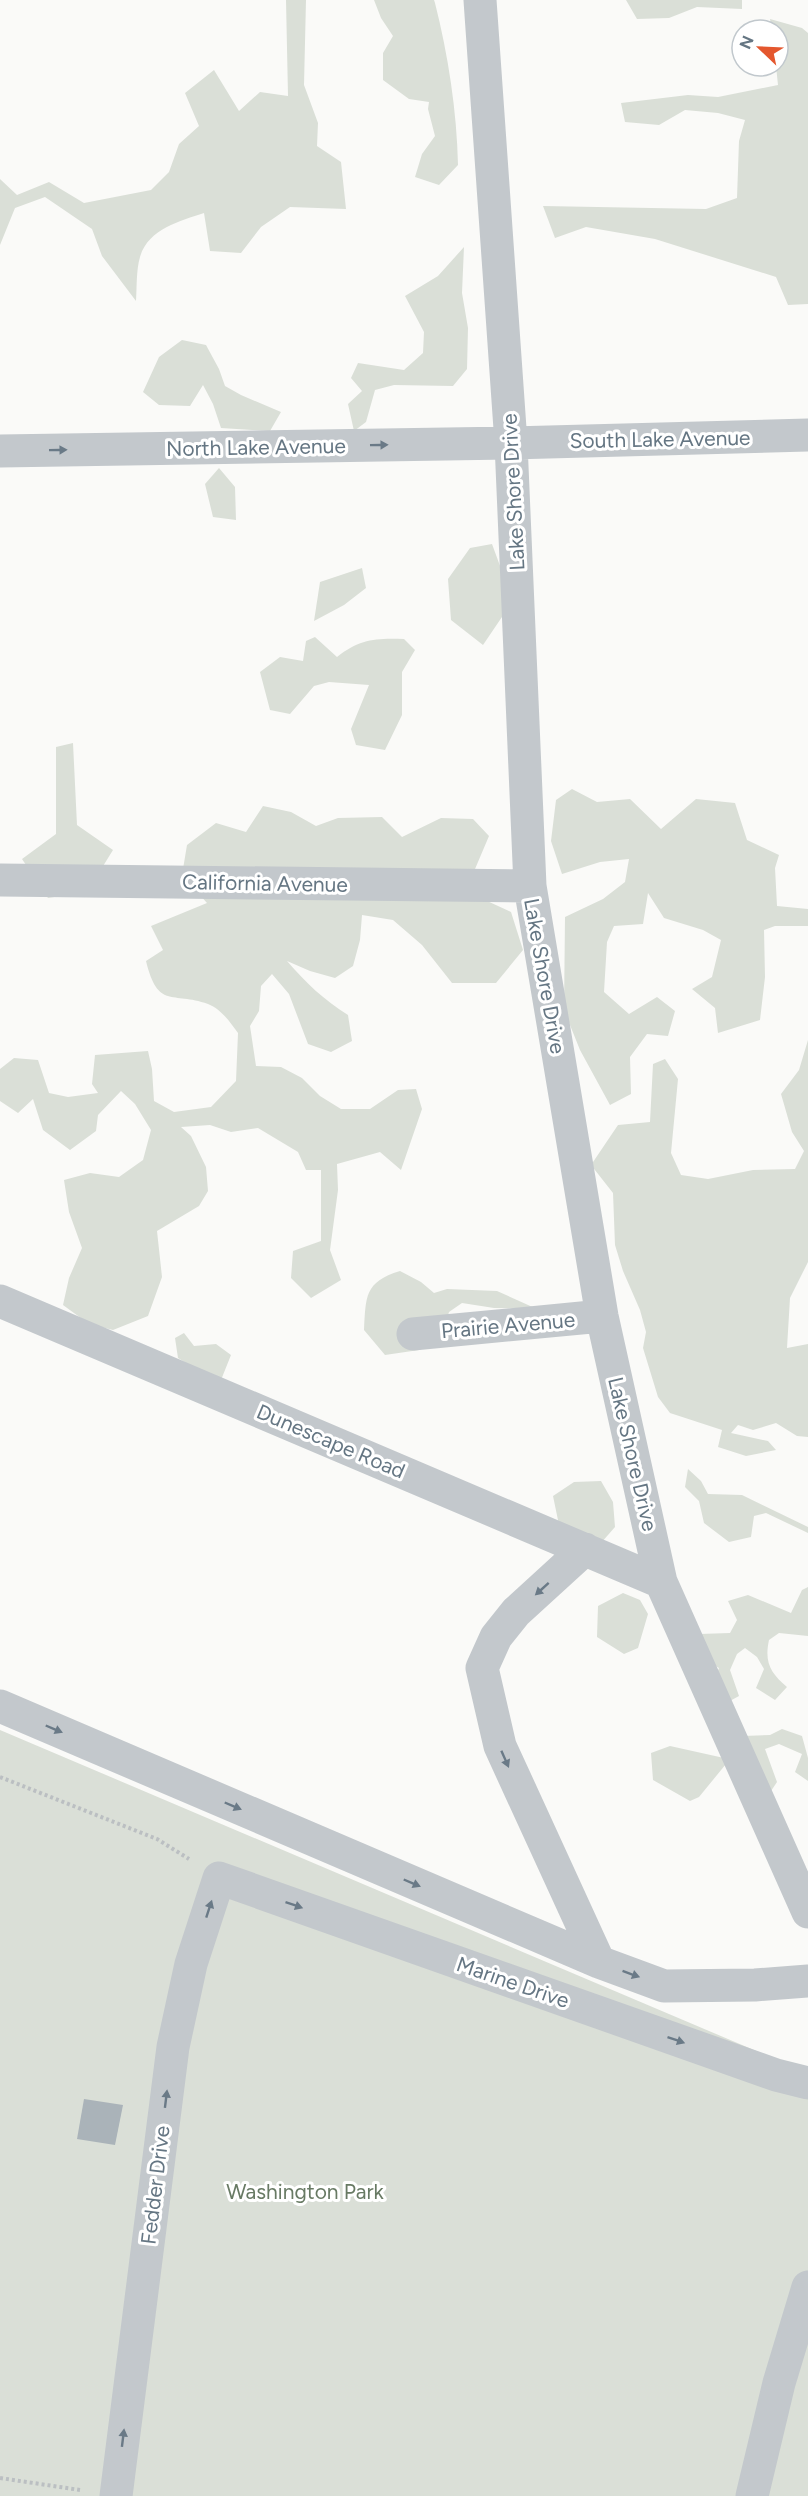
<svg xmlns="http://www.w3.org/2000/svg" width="808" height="2496" viewBox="0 0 808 2496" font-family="Figtree,sans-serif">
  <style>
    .green { fill: #dadfd7 }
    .building { fill: #aab3b9 }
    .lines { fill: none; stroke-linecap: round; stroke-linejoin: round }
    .path { stroke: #bbbfc2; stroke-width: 4; stroke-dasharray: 3 3; stroke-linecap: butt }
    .minor { stroke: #c3c8cc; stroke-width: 33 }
    .oneway { fill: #6a7a87 }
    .labels { text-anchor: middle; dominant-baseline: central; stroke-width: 6; stroke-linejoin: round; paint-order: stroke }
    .street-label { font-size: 21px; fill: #657683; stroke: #fff }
    .park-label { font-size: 21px; fill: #687a64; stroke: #fff }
  </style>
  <rect width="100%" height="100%" fill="#fafaf8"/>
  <path class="green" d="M286,0H306L304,85L318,123L317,146L341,162L346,209L290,207L261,227L241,253L210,251L204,213C180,221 148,229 140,257C136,271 137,287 136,301L102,256L92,229L45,197L15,208L0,245V179L17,195L49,182L84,203L151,190L169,172L179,144L199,126L185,93L214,70L239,111L260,92L288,96Z
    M374,0H434L435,3C448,54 457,112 458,165L439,185L415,177L422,154L435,136L428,109L429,102L409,99L383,80V53L393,36L381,18Z
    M626,0H742V9L697,7L669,18L637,19Z
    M770,19L802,28L808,33V304L788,305L776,277L655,239L586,227L555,238L543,206L706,209L737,198L739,141L745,120L718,113L685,110L659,125L625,122L621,103L688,95L718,97L778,85L776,66H778V30H772Z
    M464,247L462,293L468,328L467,369L453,386L394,385L375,390L366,422L354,431L348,404L362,391L351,378L358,363L404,370L423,353L424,332L405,296L438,276Z
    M182,340L206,345L219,369L225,386L241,395L281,412L270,431L221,428L213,404L203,385L190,406L159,405L143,392L159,357Z
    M219,468L235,487L236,520L213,517L205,484Z
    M492,544L503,574L504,614L483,645L451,620L448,579L470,548Z
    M362,568L366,588L344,605L314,621L320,582Z
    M315,637L337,657C360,639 375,638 404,639L415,650L402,672V715L385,750L356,745L351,729L369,685L329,682L314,686L290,714L270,710L260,672L280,657L303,661L306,641Z
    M73,743L77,825L113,850L87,892L48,898L22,859L56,834V747Z
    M572,789L597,802L630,799L661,829L696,799L735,803L747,840L779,855L775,868L777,906L808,909V926H775L764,930L765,977L760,1020L718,1033L715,1008L692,989L712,977L721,940L703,930L664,918L648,893L643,924L614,926L607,942L604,992L629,1014L657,997L675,1011L668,1036L647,1034L630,1057L631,1094L610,1105L580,1050L564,1010L565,917L603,899L625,882L629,859L600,862L562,874L551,841L556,800Z
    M263,806L291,812L316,826L338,818L382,817L402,837L441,818L473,819L489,836L475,869L485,900L511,912L523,950L496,983H452L422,945L393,920L362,915L360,940L353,966L335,978L310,971L287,961C306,983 324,1000 348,1015L352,1041L331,1052L308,1044L289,994L272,974L261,986L259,1011L250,1026L256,1066L281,1067L302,1078L320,1096L341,1109H370L398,1090L416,1089L422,1109L401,1170L380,1152L337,1164L338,1190L330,1250L341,1280L311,1298L291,1278L293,1251L321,1241V1170H306L298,1152L258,1128L231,1132L210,1125L181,1127L191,1136L206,1167L208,1191L199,1206L157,1231L162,1277L148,1316L113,1330L89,1324L63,1305L69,1278L82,1248L69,1212L64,1180L90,1173L119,1177L143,1160L151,1130L135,1104L121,1091L98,1115L96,1131L70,1150L43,1130L33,1099L18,1113L0,1101V1069L14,1058L38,1060L49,1093L68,1097L98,1093L92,1084L95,1055L148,1051L152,1069L154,1101L174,1112L211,1107L236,1081L238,1033C230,1022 221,1009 208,1004C172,991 158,1010 146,961L163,950L151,926L207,903L182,875L187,845L216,823L246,832Z
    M808,1040V1262L790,1298L787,1348L808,1344V1437L797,1436L776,1423L753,1430L738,1425L731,1433L768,1441L776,1450L746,1456L718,1447L722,1430L670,1413L658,1397L643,1348L646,1332L640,1310L623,1271L615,1245L613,1193L591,1165L618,1125L650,1122L653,1064L665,1059L678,1079L671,1153L681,1175L708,1179L753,1170L795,1169L804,1151L792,1132L781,1094L799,1070Z
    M400,1271L421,1282L434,1293L447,1289L497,1291L537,1309L494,1308L462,1303L449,1312L441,1340L419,1350L385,1355L364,1330C366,1297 364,1282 400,1271Z
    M184,1333L194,1346L216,1344L231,1355L221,1380L201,1372L178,1358L175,1338Z
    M688,1469L701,1481L708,1494L742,1495L808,1527V1533L766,1513L754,1516L751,1537L729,1542L704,1523L699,1501L685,1487Z
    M601,1481L613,1502L615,1527L601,1543L559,1525L553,1496L574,1482Z
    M808,1587V1636L779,1633L769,1640C764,1663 771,1673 787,1687L775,1700L756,1688L764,1669L757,1657L745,1648L737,1654L730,1670L739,1696L728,1702L714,1680L719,1668L700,1657L699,1634L730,1633L737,1620L728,1601L748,1595L791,1613L802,1590Z
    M623,1593L640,1600L648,1614L638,1648L624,1654L597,1637L598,1606Z
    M782,1729L802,1736L808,1758V1781L795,1772L802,1754L779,1744L765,1749L777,1782L767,1797L726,1764L699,1797L690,1801L653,1780L651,1753L670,1746L724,1758L743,1736L770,1735Z
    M0,1730L808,2073V2496H0Z"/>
  <path class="building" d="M84,2099L123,2105L115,2145L77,2139Z"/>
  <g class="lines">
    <path class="path" d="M0,1777L157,1839L189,1859
      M0,2478L80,2490"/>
    <path class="minor" d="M480,0L511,443L530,886L602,1316L661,1582L808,1912
      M0,451L511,443L808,435
      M0,880L530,886
      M0,1301L661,1582
      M413,1334L602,1316
      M585,1549L516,1612L496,1637L482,1668L500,1746L599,1962
      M0,1706L599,1962L664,1986L755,1985L808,1981
      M116,2496L173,2047L191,1964L219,1878L776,2075L808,2083
      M752,2496L779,2383L808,2287"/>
  </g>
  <defs><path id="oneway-solid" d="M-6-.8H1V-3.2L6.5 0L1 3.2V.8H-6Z" transform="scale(1.5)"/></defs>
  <g class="oneway">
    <use href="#oneway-solid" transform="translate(379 445) rotate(-1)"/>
    <use href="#oneway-solid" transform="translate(58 450) rotate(-1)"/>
    <use href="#oneway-solid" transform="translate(542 1589) rotate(138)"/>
    <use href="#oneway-solid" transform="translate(54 1729) rotate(23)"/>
    <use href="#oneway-solid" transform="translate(505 1759) rotate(66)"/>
    <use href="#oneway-solid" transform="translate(233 1806) rotate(23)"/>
    <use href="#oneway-solid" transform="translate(412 1883) rotate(23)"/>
    <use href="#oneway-solid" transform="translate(294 1905) rotate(19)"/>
    <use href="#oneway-solid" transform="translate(209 1909) rotate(-72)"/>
    <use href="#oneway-solid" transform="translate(631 1974) rotate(20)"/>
    <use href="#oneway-solid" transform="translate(676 2040) rotate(19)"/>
    <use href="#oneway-solid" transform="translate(166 2099) rotate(-83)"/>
    <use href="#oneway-solid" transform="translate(123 2438) rotate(-83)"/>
  </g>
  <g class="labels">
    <g class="street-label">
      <text transform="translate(660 439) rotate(-1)">South Lake Avenue</text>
      <text transform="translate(256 447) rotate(-1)">North Lake Avenue</text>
      <text transform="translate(513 492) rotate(-93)">Lake Shore Drive</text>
      <text transform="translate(265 883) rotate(1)">California Avenue</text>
      <text transform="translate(545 976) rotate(80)">Lake Shore Drive</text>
      <text transform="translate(508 1325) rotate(-5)">Prairie Avenue</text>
      <text transform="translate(331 1441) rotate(23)">Dunescape Road</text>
      <text transform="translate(633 1454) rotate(77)">Lake Shore Drive</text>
      <text transform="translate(513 1982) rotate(19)">Marine Drive</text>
      <text transform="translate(155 2185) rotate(-83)">Fedder Drive</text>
    </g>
    <g class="park-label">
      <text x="305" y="2191">Washington Park</text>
    </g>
  </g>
  <g transform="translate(760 48) rotate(293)"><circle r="28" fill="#ffffff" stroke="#c1c8cd" stroke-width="1.5"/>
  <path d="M0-4.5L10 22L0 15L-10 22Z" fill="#e4572e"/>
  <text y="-9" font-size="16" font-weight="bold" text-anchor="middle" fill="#657683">N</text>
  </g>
</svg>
